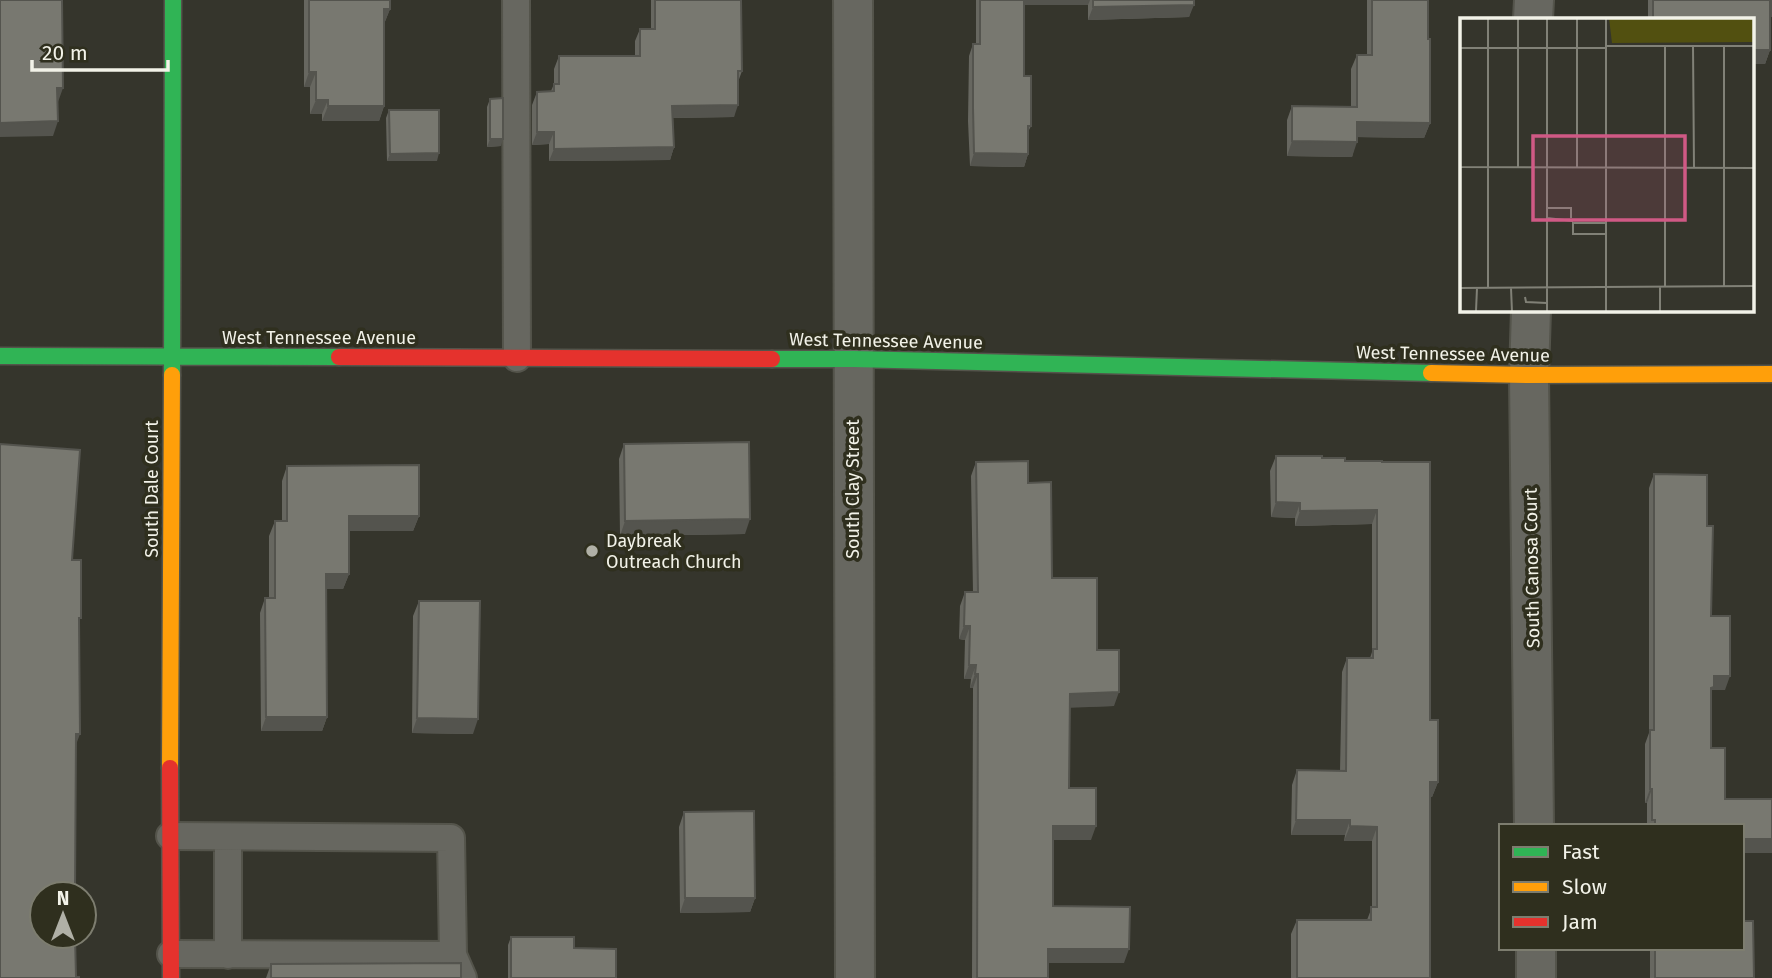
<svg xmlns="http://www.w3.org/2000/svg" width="1772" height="978" viewBox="0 0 1772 978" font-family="'Fira Sans',sans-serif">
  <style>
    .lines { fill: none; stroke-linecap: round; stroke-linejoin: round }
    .lane-casing { stroke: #54544b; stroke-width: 30 }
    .street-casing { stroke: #54544b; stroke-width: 42 }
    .fast-casing { stroke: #54544b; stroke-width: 19 }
    .slow-casing { stroke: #54544b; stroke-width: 19 }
    .jam-casing { stroke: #54544b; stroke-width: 19 }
    .lane { stroke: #676760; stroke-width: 26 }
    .street { stroke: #676760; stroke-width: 38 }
    .fast { stroke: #30b455; stroke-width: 16 }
    .slow { stroke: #ff9f0a; stroke-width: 16 }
    .jam { stroke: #e5322d; stroke-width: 16 }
    .wall { fill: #676760 }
    .shaded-wall { fill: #54544e }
    .building { fill: #787870; stroke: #54544e; stroke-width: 2 }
    .poi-dot { fill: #b0b0a6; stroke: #2f2f1e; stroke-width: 2.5 }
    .labels { text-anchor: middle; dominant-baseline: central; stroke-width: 7; stroke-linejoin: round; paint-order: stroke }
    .street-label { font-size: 18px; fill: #f2f2e8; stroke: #2f2f1e }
    .poi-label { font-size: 18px; fill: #f2f2e8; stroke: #2f2f1e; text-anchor: start }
    .inset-road { fill: none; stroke: #818177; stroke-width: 2 }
    .view { fill: #d05985; fill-opacity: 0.15; stroke: #d05985; stroke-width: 3.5 }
    .inset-edge { fill: none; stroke: #f2f2e8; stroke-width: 3.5 }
  </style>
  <rect width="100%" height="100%" fill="#35352c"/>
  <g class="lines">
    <defs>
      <path id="lane" d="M516,0L517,358
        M170,836L451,838L453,955
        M228,838V955
        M171,954L453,955L463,978"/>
      <path id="street" d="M853,0L855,978
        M1533,19L1534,0
        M1531,310L1529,375L1534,826
        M1536,948V978"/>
      <path id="fast" d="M0,356L339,357
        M772,359H853L1431,373
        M172,375L173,0"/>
      <path id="slow" d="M1431,373L1529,375L1772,374
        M170,768L172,375"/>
      <path id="jam" d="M339,357L772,359
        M170,768L171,978"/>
    </defs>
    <use href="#lane" class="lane-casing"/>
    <use href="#street" class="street-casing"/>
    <use href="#fast" class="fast-casing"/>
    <use href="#slow" class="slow-casing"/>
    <use href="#jam" class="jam-casing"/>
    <use href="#lane" class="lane"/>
    <use href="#street" class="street"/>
    <use href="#fast" class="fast"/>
    <use href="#slow" class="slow"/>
    <use href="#jam" class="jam"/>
  </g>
  <path class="wall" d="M304,0H390V9L384,24V106L379,121H322V114H310V87H304Z
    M651,0H741L742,71L738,82L734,117L673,118L674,147L670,160L549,161V144L532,145V105L537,92L551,91L554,84V69L559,56H635V41L640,29H651Z
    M976,0H1194L1189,17L1088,20V5H1024V76L1031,126L1028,132V154L1024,167L970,166L968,121L969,56L973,44H976Z
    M1367,0H1428L1430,123L1424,138L1357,137L1352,157L1287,156V120L1292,106H1351V69L1357,55H1367Z
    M1648,0H1772L1770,17V50L1765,64H1753V19H1648Z
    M490,99L501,146L487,147V107Z
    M389,110L437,161H387L386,118Z
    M624,444L745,534L620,536L619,459Z
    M1276,456L1345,461H1382L1430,720L1438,782L1432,797H1430V978H1291V934L1297,920H1367L1372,907V841H1344L1345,835H1291L1292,785L1297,770L1340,771L1342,672L1347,658H1370L1372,652V524L1295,526V518L1271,517L1270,471Z
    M976,462L1028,483L1052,578L1097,650L1114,706L1070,707L1069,788L1091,840H1053V906L1124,963H1048V978H972L973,688H970L971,679H964L965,640L959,639L960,606L965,592H973L971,476Z
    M287,466L419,516L413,531H349V574L343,589H326L327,717L322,731H261L260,613L265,598H269V536L275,521H282V481Z
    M1654,474L1707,526L1711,616L1725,690H1712L1711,693V748L1725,799L1772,853H1742V826H1647V803H1645V744L1649,733V488Z
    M419,601L473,734L412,733L413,616Z
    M684,812L755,898L750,912L680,913L679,827Z
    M511,937L616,978H508V945Z
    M1650,948H1742L1754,978H1650Z
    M271,964L461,978H266Z"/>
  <path class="shaded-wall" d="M1021,0H1090L1088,5H1020Z
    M1770,2H1772V17H1765Z
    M1194,5L1189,17L1088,20L1093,7Z
    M384,9H390L384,24Z
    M1753,50H1770L1765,64H1753Z
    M309,72H316L310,87H304Z
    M57,88H63L58,102H52Z
    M316,100H328L322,114H310Z
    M738,105L734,117L668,118L672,106Z
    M328,106H384L379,121H322Z
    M58,121L53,136L0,137V123Z
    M1357,122L1430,123L1424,138L1352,137Z
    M537,132H554L549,144L532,145Z
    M490,139H503L501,146L487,147Z
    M1292,141L1357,142L1352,157L1287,156Z
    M674,147L670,160L549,161L554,149Z
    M439,153L437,161H387L390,154Z
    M974,153L1028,154L1024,167L970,166Z
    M1276,502L1300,503L1295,518L1271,517Z
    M1377,510L1372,524L1295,526L1300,511Z
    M349,516H419L413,531H343Z
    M750,519L745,534L620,536L625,521Z
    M326,574H349L343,589H321Z
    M964,626H970L965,640L959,639Z
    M969,665H976L971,679H964Z
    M975,674H978L973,688H970Z
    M1714,676H1730L1725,690H1712L1708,701Z
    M1119,692L1114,706L1065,708L1070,694Z
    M266,717H327L322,731H261Z
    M417,718L478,719L473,734L412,733Z
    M76,734H80L74,750Z
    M1430,782H1438L1432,797H1424Z
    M1650,789H1652L1647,803H1645Z
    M1296,820H1350L1345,835H1291Z
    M1053,826H1096L1091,840H1048Z
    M1350,826L1377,827L1372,841H1344Z
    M1742,839H1772V853H1742Z
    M685,898H755L750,912L680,913Z
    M1048,949H1129L1124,963H1043Z"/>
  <path class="building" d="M0,0H62L63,88H57L58,121L0,123Z
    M309,0H390V9H384V106H328V100H316V72H309Z
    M655,0H741L742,71H738V105L672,106L674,147L554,149V132H537V92L554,91V84H559V56H640V29H655Z
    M980,0H1024V76H1031V126H1028V154L974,153L973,108V44H980Z
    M1093,0H1194V5L1093,7Z
    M1372,0H1428V39H1430V123L1357,122V142L1292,141V106L1357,107V55H1372Z
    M1653,0H1772V2H1770V50H1753V19H1653Z
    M503,98V139H490V99Z
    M389,110H439V153L390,154Z
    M749,442L750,519L625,521L624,444Z
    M0,444L80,450L72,560H81V618H79L80,734H76L75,894H42V936H75L76,977H79V978H0Z
    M1276,456H1322V458H1345V461H1382V462H1430V720H1438V782H1430V978H1297V920H1371V907H1377V827L1350,826V820H1296L1297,770L1346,771L1347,658H1373V649H1377V510L1300,511V503L1276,502Z
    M1028,461V483L1051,482L1052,578H1097V650H1119V692L1070,694L1069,788H1096V826H1053V906L1130,907L1129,949H1048V978H977L978,674H975L976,665H969L970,626H964L965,592H978L976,462Z
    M419,465V516H349V574H326L327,717H266L265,598H275V521H287V466Z
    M1654,474L1707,475V526H1713L1711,616H1730V676H1714V687L1711,688V748H1725V799H1772V839H1742V826H1655V820H1652V789H1650V730H1654Z
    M419,601H480L478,719L417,718Z
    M754,811L755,898H685L684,812Z
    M1742,921H1753L1754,978H1655V948H1742Z
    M511,937H574V948L616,949V978H511Z
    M461,963V978H271V964Z"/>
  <circle class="poi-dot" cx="592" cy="551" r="7"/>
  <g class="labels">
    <g class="street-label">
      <text x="319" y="338">West Tennessee Avenue</text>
      <text transform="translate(886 341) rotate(1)">West Tennessee Avenue</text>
      <text transform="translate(1453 354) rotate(1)">West Tennessee Avenue</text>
      <text transform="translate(152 489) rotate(-90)">South Dale Court</text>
      <text transform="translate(853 489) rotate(-90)">South Clay Street</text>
      <text transform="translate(1532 568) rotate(-91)">South Canosa Court</text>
    </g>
    <g class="poi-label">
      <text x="606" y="541">Daybreak<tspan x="606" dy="21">Outreach Church</tspan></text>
    </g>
  </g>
  <g transform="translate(1460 18)">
    <rect width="294" height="294" fill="#35352c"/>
    <path d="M149,0H294V24L152,25Z" fill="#525010"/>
    <path class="inset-road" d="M28,0V270M58,0V149M117,0V149M146,0V294M146,28H294M205,28V269M233,28L234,150M0,30H146M0,130V149L294,150M87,190H111V200M87,200L113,203M146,205H113V216H146M264,268V28M0,270L294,268M51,270L52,294M65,279L66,284L87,285M16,293L17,270M87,294V0M200,294V269"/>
    <path class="view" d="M73,118H225V202H73Z"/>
    <rect width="294" height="294" class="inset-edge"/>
  </g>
  <rect x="1499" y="824" width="245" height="126" fill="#2f2f1e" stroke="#7d7d6f" stroke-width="2"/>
  <rect x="1513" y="847" width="35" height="10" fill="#30b455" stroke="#7d7d6f" stroke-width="2"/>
  <text x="1562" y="859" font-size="21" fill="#f2f2e8">Fast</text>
  <rect x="1513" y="882" width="35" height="10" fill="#ff9f0a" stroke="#7d7d6f" stroke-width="2"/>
  <text x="1562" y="894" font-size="21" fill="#f2f2e8">Slow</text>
  <rect x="1513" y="917" width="35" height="10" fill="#e5322d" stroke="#7d7d6f" stroke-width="2"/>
  <text x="1562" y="929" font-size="21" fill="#f2f2e8">Jam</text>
  <g transform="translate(63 915)"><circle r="33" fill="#2f2f1e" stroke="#7d7d6f" stroke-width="2"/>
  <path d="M0-5L12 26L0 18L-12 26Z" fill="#b0b0a6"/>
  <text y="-10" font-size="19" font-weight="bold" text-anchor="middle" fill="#f2f2e8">N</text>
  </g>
  <path d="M32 60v10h136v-10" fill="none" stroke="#f2f2e8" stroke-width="3.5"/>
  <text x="42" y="60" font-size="21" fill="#f2f2e8" stroke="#2f2f1e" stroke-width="5" paint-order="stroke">20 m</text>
</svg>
